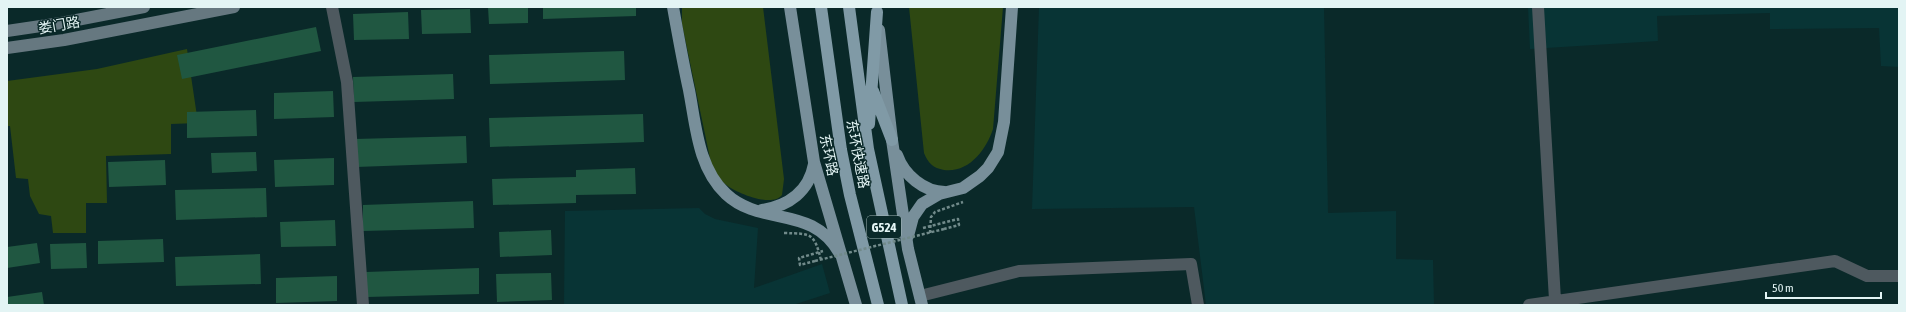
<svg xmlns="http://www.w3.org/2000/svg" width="1906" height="312" viewBox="0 0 1906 312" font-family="'Asap Condensed','Noto Sans SC',sans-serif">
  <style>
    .built { fill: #083435 }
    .green { fill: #2e4812 }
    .building { fill: #205741 }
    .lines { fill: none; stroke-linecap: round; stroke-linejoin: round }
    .path { stroke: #718a8a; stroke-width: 2.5; stroke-dasharray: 3 2; stroke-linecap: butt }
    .minor { stroke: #4e595f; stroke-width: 12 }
    .secondary { stroke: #667880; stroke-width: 12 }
    .primary { stroke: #788f9a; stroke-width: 12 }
    .trunk { stroke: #809aa6; stroke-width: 12 }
    .path-bridge { stroke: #718a8a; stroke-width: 2.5; stroke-dasharray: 3 2; stroke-linecap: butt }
    .labels { text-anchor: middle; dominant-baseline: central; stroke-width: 3; stroke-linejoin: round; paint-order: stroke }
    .shield { fill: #0a2929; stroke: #a2b7b7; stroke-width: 1 }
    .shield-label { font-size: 13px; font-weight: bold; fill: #e3f4f4 }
    .street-label { font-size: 14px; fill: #e3f4f4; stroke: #0a2929 }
  </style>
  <rect width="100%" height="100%" fill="#0a2929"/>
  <path class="built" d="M1039,7H1324L1328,213L1396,211V259L1433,260L1434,305H1206L1194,207L1032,209Z
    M1528,7H1899V67L1881,66L1879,28L1770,29V13L1657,16L1658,41L1530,49Z
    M699,208L705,214L715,219L758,228L754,288L822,264L830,293L793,305H564L565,211Z"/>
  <path class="green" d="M682,7H763L784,179L782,195C772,208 736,193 725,184C718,178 715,170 711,163L682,24Z
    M909,7H1003L993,129C986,150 969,173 944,170C933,168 928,163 924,153Z
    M187,49L198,123L171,124V154L106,156L107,203H86V233H53L51,216L39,214L30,196L28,179L16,178L10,126H7V81L97,69Z"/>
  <path class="building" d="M488,7H528V23L489,24Z
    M543,7H636V16L543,19Z
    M470,9L471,33L422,34L421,10Z
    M408,12L409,39L354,40L353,14Z
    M316,27L321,51L182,79L177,55Z
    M624,51L625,80L490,84L489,55Z
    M453,74L454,99L354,102L353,77Z
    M333,91L334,117L274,119V93Z
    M256,110L257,136L187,138V112Z
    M643,114L644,142L490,147L489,118Z
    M466,136L467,163L356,167L355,139Z
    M256,152L257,171L212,173L211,153Z
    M334,158V185L275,187L274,160Z
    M165,160L166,185L109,187L108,162Z
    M635,168L636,194L576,195V203L493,205L492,179L576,177V170Z
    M266,188L267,217L176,220L175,190Z
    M473,201L474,228L363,231V205Z
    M335,220L336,246L281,247L280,222Z
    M551,230L552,255L500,257L499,232Z
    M163,239L164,262L98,264V241Z
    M37,243L40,263L7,268V247Z
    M86,243L87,268L51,269L50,244Z
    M260,254L261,284L176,286L175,257Z
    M479,268V294L367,297L366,272Z
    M551,273L552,300L497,302L496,274Z
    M337,276V301L276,303V278Z
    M42,292L44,305H7V297Z"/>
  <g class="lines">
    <path class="path" d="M923,228L958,219L959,225L944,229
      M815,261L800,265L799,258L823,251"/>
    <path class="minor" d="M332,7L347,82L363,305
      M1538,7L1555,300
      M920,296L1019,271L1191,264L1198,305
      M1529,305L1835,261L1867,276H1899"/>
    <path class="secondary" d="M7,31L61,23L144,7
      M7,48L64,40L234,7"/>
    <path class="primary" d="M673,7C678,35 683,63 689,90C696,126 698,168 726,194C761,227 813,204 840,254
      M790,7L814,162L856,305
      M879,30L892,140L908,249L922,305
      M897,155C904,175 924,192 945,192
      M762,210C789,206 809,191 814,164
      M908,236L913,217L922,204L939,194L963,188L980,176L988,168L998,152L1004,122L1012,7"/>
    <path class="trunk" d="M821,7L841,150L850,195L878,305
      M849,7L868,149L902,305
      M873,91L892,140
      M869,124L877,12"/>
    <path class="path-bridge" d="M784,233C811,234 814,232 821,260
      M930,233L931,217L935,212L963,202
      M815,261L944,229"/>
  </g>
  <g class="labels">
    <rect class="shield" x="867" y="216" width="34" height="22" rx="3"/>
    <g class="shield-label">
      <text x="884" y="227">G524</text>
    </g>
    <g class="street-label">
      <text transform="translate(59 25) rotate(-10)">娄门路</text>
      <text transform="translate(858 154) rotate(79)">东环快速路</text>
      <text transform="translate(829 155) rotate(78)">东环路</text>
    </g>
  </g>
  <rect width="1906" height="312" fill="none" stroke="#e3f4f4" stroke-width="16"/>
  <path d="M1766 292v6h115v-6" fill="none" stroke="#e3f4f4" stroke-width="2"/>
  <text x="1772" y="292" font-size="12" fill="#e3f4f4" stroke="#0a2929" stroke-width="3" paint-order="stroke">50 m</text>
</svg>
